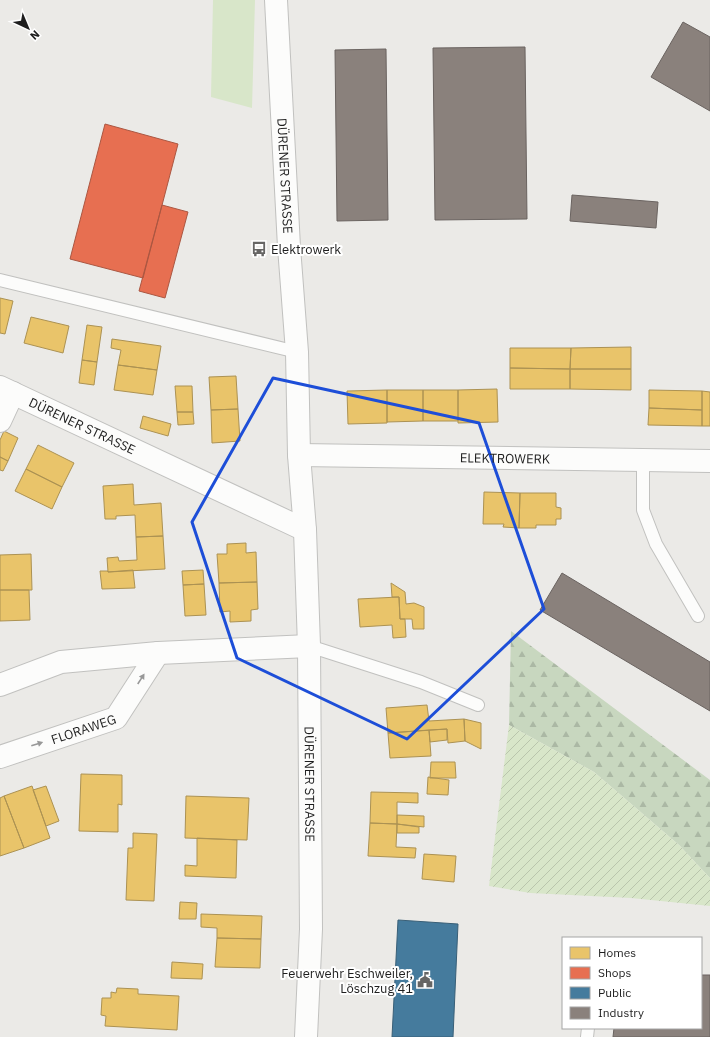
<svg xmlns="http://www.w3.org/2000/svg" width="710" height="1037" viewBox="0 0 710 1037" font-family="'IBM Plex Sans',sans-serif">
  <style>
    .grass { fill: #d8e6c9 }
    .forest { fill: url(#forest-firs) }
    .garden { fill: url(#garden-furrows) }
    .homes { fill: #e9c46a; stroke: #ac9253 }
    .shops { fill: #e76f51; stroke: #ab5742 }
    .public { fill: #457b9d; stroke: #395f77 }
    .industry { fill: #8a817c; stroke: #6a6360 }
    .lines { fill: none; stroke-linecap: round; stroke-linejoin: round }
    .service-casing { stroke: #c1c1bf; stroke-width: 14 }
    .minor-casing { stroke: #c1c1bf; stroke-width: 24 }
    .tertiary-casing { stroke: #c1c1bf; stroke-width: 24 }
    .service { stroke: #fcfcfb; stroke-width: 12 }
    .minor { stroke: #fcfcfb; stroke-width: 22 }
    .tertiary { stroke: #fcfcfb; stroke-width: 22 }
    .oneway { fill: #989898 }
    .marked { fill: none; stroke: #1d4ed8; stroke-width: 3; stroke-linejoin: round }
    .labels { text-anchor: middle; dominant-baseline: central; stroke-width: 4; stroke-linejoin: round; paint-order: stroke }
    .street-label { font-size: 13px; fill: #1e1e1e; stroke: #fff }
    .poi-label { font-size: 13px; fill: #1e1e1e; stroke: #fff; text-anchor: start }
  </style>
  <defs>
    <pattern id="forest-firs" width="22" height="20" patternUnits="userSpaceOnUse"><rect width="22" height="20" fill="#c8d7bf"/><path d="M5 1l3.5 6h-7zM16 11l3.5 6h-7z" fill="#abb8a4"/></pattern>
    <pattern id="garden-furrows" width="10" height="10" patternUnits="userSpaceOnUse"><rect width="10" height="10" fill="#d8e6c9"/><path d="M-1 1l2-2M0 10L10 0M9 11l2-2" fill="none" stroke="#b9c5ac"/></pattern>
  </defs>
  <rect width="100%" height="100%" fill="#ebeae7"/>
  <path class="grass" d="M213,0H255L252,108L211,97Z"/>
  <path class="forest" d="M511,631L710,780V878L679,845L594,772L509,725Z"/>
  <path class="garden" d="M509,725L594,772L679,845L710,878V906L631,898L530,893L489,886Z"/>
  <path class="homes" d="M0,298L13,301L5,334L0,333Z
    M31,317L69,326L63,353L24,343Z
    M87,325L102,327L97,362L82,360Z
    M112,339L161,346L157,370L118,365L121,350L111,348Z
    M631,347V369H570L571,348Z
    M510,348H571L570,369L510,368Z
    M82,360L97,362L94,385L79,383Z
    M118,365L157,370L153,395L114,390Z
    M510,368L570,369V389H510Z
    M570,369H631V390L570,389Z
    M236,376L238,409L211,410L209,377Z
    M175,386H192L193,412H177Z
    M497,389L498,422L458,423V390Z
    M387,390V423L348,424L347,391Z
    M387,390H423V421L387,422Z
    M423,390H458V421H423Z
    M649,390L702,391V410L649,408Z
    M702,391L710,392V426H702Z
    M649,408L702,410V426L648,425Z
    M238,409L240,441L212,443L211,410Z
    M177,412H193L194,424L178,425Z
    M143,416L171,424L168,436L140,428Z
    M4,431L18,438L8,461L0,457V440Z
    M38,445L74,463L62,487L26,469Z
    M0,457L8,461L3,471L0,470Z
    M26,469L62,487L52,509L15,491Z
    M133,484L134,505L161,503L163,536L136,537L135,515L116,516V519H105L103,486Z
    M484,492L520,493L519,528L503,527L504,524H483Z
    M520,493H556V507L561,508V519H556V525H536V528H519Z
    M163,536L165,569L108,572L107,558L118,557L119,561L137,560L136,537Z
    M246,543V553L256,552L257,582L219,583L217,554H227V544Z
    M31,554L32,590H0V555Z
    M133,570L135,588L102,589L100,571H108V572Z
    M203,570L204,584L183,585L182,571Z
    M257,582L258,609L251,610V621L230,622V611L220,612L219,583Z
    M391,583L405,592L406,604L414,603L424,607V629H413L412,619H400L399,597H392Z
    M204,584L206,615L185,616L183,585Z
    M0,590H29L30,620L0,621Z
    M399,597L400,619H405L406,637L393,638L392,625L360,627L358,599Z
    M427,705L429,721L464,719L465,741L448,743L447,729L388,733L386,708Z
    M464,719L481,723V749L465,741Z
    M447,729V740L430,742L429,730Z
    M429,730L431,756L390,758L388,733Z
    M431,762H455L456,778H430Z
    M81,774L122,775V805L118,804V832L79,831Z
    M428,777L449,780L448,795L427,794Z
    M32,786L50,838L24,848L4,796Z
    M46,786L59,821L46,826L33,790Z
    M371,792L418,793V803L397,802V824L370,823Z
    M4,796L24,848L0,856V798Z
    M186,796L249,798L247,840L185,838Z
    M397,815L424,816V827L397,824Z
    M370,823L397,824L396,847L416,848L415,858L368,856Z
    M397,824L419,827V833H397Z
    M133,833L157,834L154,901L126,900L128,848H133Z
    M197,838L237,840L236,878L185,876V865L197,866Z
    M424,854L456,856L454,882L422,879Z
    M180,902L197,903L196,919H179Z
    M201,914L262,916L261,939L217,938V928L201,927Z
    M217,938L261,939L260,968L215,967Z
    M172,962L203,964L202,979L171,978Z
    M117,988L138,989V994L179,996L177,1030L105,1026L106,1016L101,1015L102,998H111V992L116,993Z"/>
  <path class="shops" d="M105,124L178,144L143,278L70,259Z
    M162,205L188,212L165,298L139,291Z"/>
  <path class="public" d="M398,920L458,924L453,1037H392Z"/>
  <path class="industry" d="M683,22L710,37V111L651,77Z
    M525,47L527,219L435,220L433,48Z
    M386,49L388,220L337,221L335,50Z
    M572,195L658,202L656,228L570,221Z
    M562,573L710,662V711L540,610Z
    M701,975H710V1037H613L614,1028H701Z"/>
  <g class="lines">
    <defs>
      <path id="service" d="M0,280L297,352
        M643,460V510L656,544L698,616
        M309,646L421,682L478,705
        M587,1037L588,1028"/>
      <g id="minor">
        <path id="s1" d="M0,387L305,530"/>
        <path d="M0,421L13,393"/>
        <path id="s2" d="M299,455L710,461"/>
        <path d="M0,685L61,662L158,653L309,646"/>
        <path id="s3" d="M0,757L116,718L158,653"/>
      </g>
      <g id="tertiary">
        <path id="s4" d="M276,0L289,247L297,352L299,455L305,530L309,646L311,929L306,1037"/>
      </g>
    </defs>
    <use href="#service" class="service-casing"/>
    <use href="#minor" class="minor-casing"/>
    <use href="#tertiary" class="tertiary-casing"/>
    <use href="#service" class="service"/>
    <use href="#minor" class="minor"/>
    <use href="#tertiary" class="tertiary"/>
  </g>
  <defs><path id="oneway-solid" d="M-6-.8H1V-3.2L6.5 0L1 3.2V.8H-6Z"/></defs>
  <g class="oneway">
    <use href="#oneway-solid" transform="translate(141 679) rotate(-57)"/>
    <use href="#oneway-solid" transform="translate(37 744) rotate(-18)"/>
  </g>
  <path class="marked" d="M273,378L479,423L544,609L407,739L237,658L192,522Z"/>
  <defs>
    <symbol id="bus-bare" viewBox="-9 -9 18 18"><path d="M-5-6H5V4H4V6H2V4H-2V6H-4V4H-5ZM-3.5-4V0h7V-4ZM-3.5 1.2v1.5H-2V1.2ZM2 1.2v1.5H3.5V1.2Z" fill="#666564" stroke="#fff" stroke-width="2.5" paint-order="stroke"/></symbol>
    <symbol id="civic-bare" viewBox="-9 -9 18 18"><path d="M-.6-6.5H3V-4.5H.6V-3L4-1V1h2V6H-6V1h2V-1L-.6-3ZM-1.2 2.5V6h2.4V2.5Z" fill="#666564" stroke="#fff" stroke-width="2.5" paint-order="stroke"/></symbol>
  </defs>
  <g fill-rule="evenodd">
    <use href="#bus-bare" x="248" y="238" width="22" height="22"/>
    <use href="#civic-bare" x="414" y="969" width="22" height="22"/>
  </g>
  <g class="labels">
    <g class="street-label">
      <text stroke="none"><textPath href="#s4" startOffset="176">DÜRENER STRASSE</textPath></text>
      <text stroke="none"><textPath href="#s1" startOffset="91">DÜRENER STRASSE</textPath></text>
      <text stroke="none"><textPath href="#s2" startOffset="206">ELEKTROWERK</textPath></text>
      <text stroke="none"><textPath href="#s3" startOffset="88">FLORAWEG</textPath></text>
      <text stroke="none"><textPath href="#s4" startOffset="785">DÜRENER STRASSE</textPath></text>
    </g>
    <g class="poi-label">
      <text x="271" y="249">Elektrowerk</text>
      <text x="413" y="973" text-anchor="end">Feuerwehr Eschweiler,<tspan x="413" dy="15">Löschzug 41</tspan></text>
    </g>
  </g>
  <rect x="562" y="937" width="140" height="92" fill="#ffffff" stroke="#a5a5a5"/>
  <rect x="570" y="947" width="20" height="12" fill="#e9c46a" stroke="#a5a5a5"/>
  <text x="598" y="957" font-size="12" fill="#1e1e1e">Homes</text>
  <rect x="570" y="967" width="20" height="12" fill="#e76f51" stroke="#a5a5a5"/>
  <text x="598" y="977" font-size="12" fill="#1e1e1e">Shops</text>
  <rect x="570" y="987" width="20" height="12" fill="#457b9d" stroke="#a5a5a5"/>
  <text x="598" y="997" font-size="12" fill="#1e1e1e">Public</text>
  <rect x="570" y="1007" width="20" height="12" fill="#8a817c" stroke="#a5a5a5"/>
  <text x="598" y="1017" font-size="12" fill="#1e1e1e">Industry</text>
  <g transform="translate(28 28) rotate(136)" stroke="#ffffff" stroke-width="3" paint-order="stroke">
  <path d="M0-3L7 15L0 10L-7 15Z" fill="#1e1e1e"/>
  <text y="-6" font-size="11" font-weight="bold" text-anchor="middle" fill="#1e1e1e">N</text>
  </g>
</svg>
